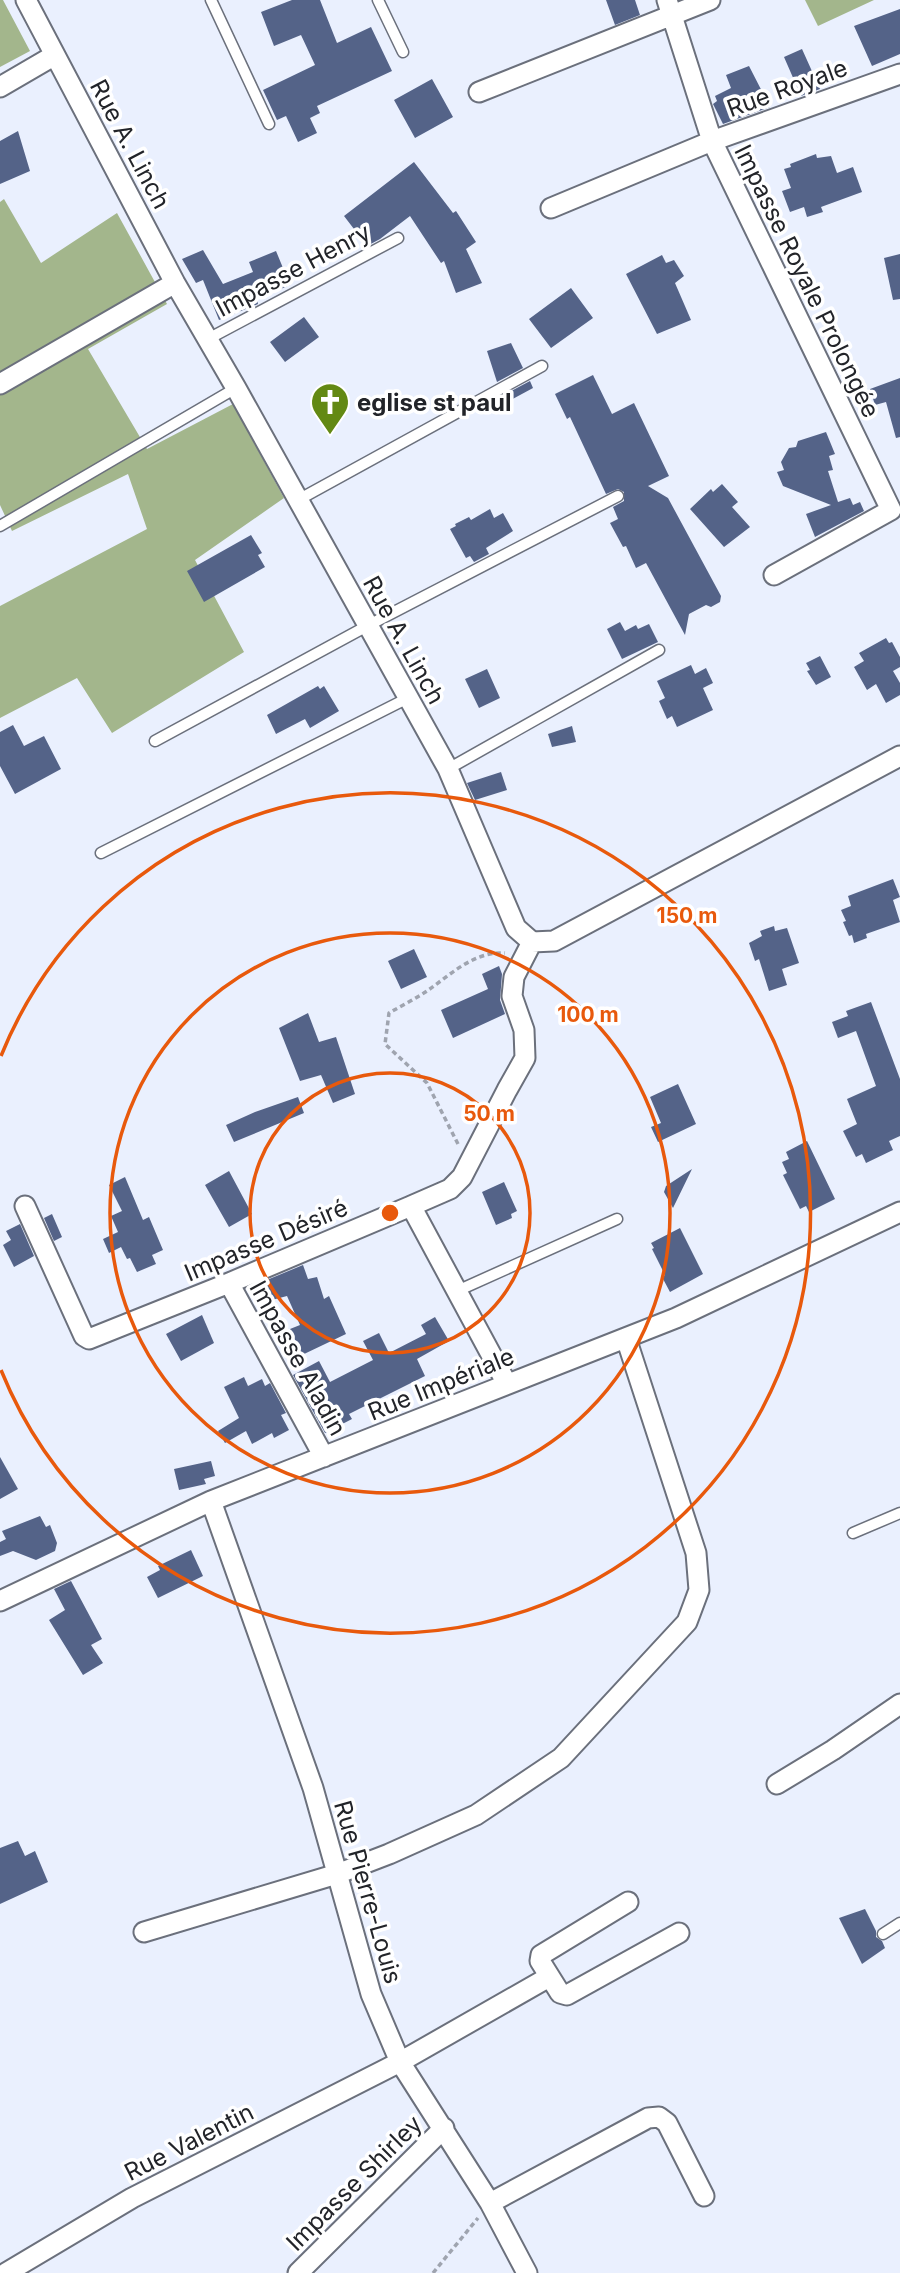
<svg xmlns="http://www.w3.org/2000/svg" width="900" height="2273" viewBox="0 0 900 2273" font-family="Inter,sans-serif">
  <style>
    .forest { fill: #a3b68c }
    .building { fill: #546388 }
    .lines { fill: none; stroke-linecap: round; stroke-linejoin: round }
    .lane-casing { stroke: #6b707c; stroke-width: 13 }
    .street-casing { stroke: #6b707c; stroke-width: 23 }
    .path { stroke: #9fa4af; stroke-width: 3.5; stroke-dasharray: 5 3.5; stroke-linecap: butt }
    .lane { stroke: #fff; stroke-width: 10 }
    .street { stroke: #fff; stroke-width: 19 }
    .ring { fill: none; stroke: #e8590c; stroke-width: 3.5 }
    .labels { text-anchor: middle; dominant-baseline: central; stroke-width: 7; stroke-linejoin: round; paint-order: stroke }
    .street-label { font-size: 24px; fill: #222429; stroke: #fff }
    .poi-label { font-size: 24px; font-weight: bold; fill: #222429; stroke: #fff; text-anchor: start }
    .centre { fill: #e8590c; stroke: #fff; stroke-width: 3.5 }
    .ring-label { font-size: 21px; text-anchor: middle; font-weight: bold; fill: #e8590c; stroke: #fff; stroke-width: 7; stroke-linejoin: round; paint-order: stroke }
  </style>
  <rect width="100%" height="100%" fill="#eaf0fe"/>
  <path class="forest" d="M0,0H3L30,51L0,67Z
    M805,0H874L818,26Z
    M4,199L41,263L117,213L167,304L88,349L147,449L233,404L284,498L195,560L244,652L112,733L77,678L0,718V606L147,529L128,474L12,531L0,505V202Z"/>
  <path class="building" d="M292,0H320L337,43L371,27L392,71L317,106L320,113L310,118L317,133L298,142L286,116L277,120L263,90L315,65L301,35L274,46L261,12Z
    M606,0H635L640,15L615,25Z
    M900,9V54L872,66L854,26Z
    M802,49L820,89L801,96L784,57Z
    M749,66L770,107L723,124L713,104L717,101L715,96L731,88L726,75Z
    M432,79L453,117L415,138L394,100Z
    M18,131L30,171L0,184V141Z
    M816,154L817,158L831,156L837,173L853,167L862,192L821,207L823,212L807,217L804,207L790,212L782,191L791,188L784,169L791,167L790,164Z
    M414,162L453,213L456,211L476,242L466,249L482,283L456,293L444,261L441,263L410,216L380,239L367,246L344,216Z
    M203,250L223,284L253,272L249,262L276,251L290,285L257,299L258,304L219,320L203,280L196,283L182,259Z
    M900,254V299L893,300L884,258Z
    M662,255L666,263L674,260L684,276L675,283L691,320L657,334L626,274Z
    M571,288L593,318L551,348L529,319Z
    M304,317L319,337L285,362L270,342Z
    M511,343L523,368L497,382L487,351Z
    M593,375L612,414L634,403L669,476L648,486L668,498L721,596L720,602L711,607L706,605L689,614L685,635L646,563L636,568L626,546L623,547L610,523L618,519L613,507L624,501V492L618,489L606,494L570,417L567,419L555,394Z
    M900,378V437L896,438L886,402L875,405L870,389Z
    M530,381L533,388L505,403L502,396Z
    M826,432L835,454L829,456L833,470L828,471L838,502L850,498L853,505L860,502L864,511L815,537L806,514L831,505L783,486L777,472L784,470L781,462L789,448L796,447L798,441Z
    M722,484L738,502L732,507L750,527L724,547L690,509L711,489L713,492Z
    M490,509L494,518L503,513L513,531L486,548L489,554L474,562L470,556L466,558L450,529L456,526L455,524L469,517L471,520Z
    M251,535L262,553L258,555L265,567L204,602L187,571Z
    M620,622L625,631L636,625L638,629L649,624L658,642L622,659L607,629Z
    M886,638L889,643L892,642L900,657V667L893,671L900,683V695L886,703L876,684L867,690L854,667L864,661L859,653Z
    M820,656L831,677L816,685L807,671L810,670L806,663Z
    M691,665L695,674L706,668L713,683L703,688L713,710L677,727L672,716L667,719L659,701L665,698L657,681Z
    M487,669L500,698L479,708L465,679Z
    M318,686L320,689L324,686L339,711L310,728L305,719L276,734L267,715Z
    M13,725L24,746L44,736L61,769L15,794L0,766V732Z
    M572,726L576,742L552,747L548,734Z
    M501,772L507,790L475,800L467,783Z
    M893,879L900,897L893,900L900,922L866,934L867,938L854,943L852,935L849,936L843,922L846,921L841,910L851,906L848,896Z
    M774,926L775,931L787,928L799,963L782,969L787,985L769,991L759,959L755,961L749,943L762,936L760,931Z
    M414,949L427,977L401,989L388,961Z
    M499,966L502,974L500,1000L505,1014L453,1038L441,1010L488,989L482,974Z
    M871,1002L900,1079V1136L889,1141L893,1150L866,1163L862,1154L856,1157L843,1131L857,1124L847,1099L876,1086L856,1031L838,1038L832,1022L848,1016L846,1011Z
    M308,1013L319,1042L336,1037L355,1094L333,1103L321,1075L300,1081L279,1028Z
    M678,1084L696,1124L658,1142L651,1127L661,1123L650,1097Z
    M298,1097L304,1113L234,1142L226,1125L255,1112Z
    M807,1141L835,1199L809,1212L806,1206L800,1209L783,1175L787,1173L782,1162L789,1159L786,1152Z
    M692,1169L673,1208L664,1192L666,1186Z
    M229,1171L252,1214L229,1227L205,1185Z
    M125,1177L143,1220L149,1217L163,1250L152,1255L156,1264L137,1272L130,1258L127,1259L121,1247L109,1253L103,1239L118,1232L111,1216L122,1211L109,1185Z
    M504,1182L517,1211L511,1214L512,1218L496,1225L482,1192Z
    M52,1214L62,1237L54,1241L44,1218Z
    M20,1224L34,1256L14,1267L3,1245L11,1240L6,1231Z
    M680,1228L703,1274L670,1292L662,1277L665,1275L652,1249L654,1248L651,1243Z
    M303,1265L308,1279L317,1277L324,1299L329,1296L346,1334L302,1355L290,1329L300,1325L287,1296L268,1301L262,1282Z
    M202,1315L214,1343L181,1361L166,1334Z
    M435,1317L449,1341L417,1359L425,1376L349,1414L352,1419L325,1433L293,1375L319,1361L330,1382L373,1360L363,1341L379,1333L389,1353L426,1334L421,1325Z
    M244,1377L248,1386L262,1379L265,1386L270,1383L286,1413L281,1415L289,1430L274,1438L272,1433L252,1444L246,1431L225,1443L218,1431L239,1418L224,1387Z
    M0,1457L18,1489L0,1499Z
    M211,1461L215,1476L204,1479L206,1484L179,1490L174,1469Z
    M40,1516L46,1527L50,1525L57,1543L55,1551L36,1560L13,1551L0,1556V1542L6,1539L2,1531Z
    M191,1550L203,1576L158,1598L147,1577L160,1570L158,1566Z
    M71,1581L102,1639L91,1645L103,1663L83,1675L49,1620L65,1610L54,1589Z
    M18,1841L25,1856L35,1851L48,1882L0,1904V1848Z
    M865,1909L876,1931V1937L882,1941L885,1948L862,1964L839,1918Z"/>
  <g class="lines">
    <defs>
      <path id="lane" d="M211,0L269,124
        M378,0L403,52
        M208,339L398,238
        M298,500L542,366
        M0,526L236,388
        M155,741L369,625L618,496
        M448,769L659,650
        M101,853L408,698
        M457,1291L617,1219
        M853,1533L900,1513
        M883,1934L900,1923"/>
      <path id="street" d="M26,0L175,283L236,388L448,769L516,928L532,942L554,941L900,756
        M667,0L712,141L900,74
        M0,87L55,55
        M479,92L710,0
        M551,208L712,141L891,510L774,575
        M0,384L175,283
        M25,1206L84,1336L89,1339L229,1283L411,1206L507,1384
        M411,1206L450,1189L462,1177L507,1090L525,1058L524,1030L512,996L514,977L532,942
        M229,1283L324,1457
        M211,1501L313,1788L371,1994L400,2062L490,2203L527,2273
        M0,1601L211,1501L676,1318L900,1212
        M777,1784L833,1750L900,1704
        M628,1902L541,1955L540,1961L560,1993L567,1995L679,1933
        M144,1932L337,1874L389,1854L476,1815L561,1758L687,1622L699,1590L696,1553L626,1338
        M490,2203L648,2118L659,2117L667,2123L704,2196
        M6,2273L132,2198L400,2062L549,1977
        M298,2273L444,2128"/>
    </defs>
    <use href="#lane" class="lane-casing"/>
    <use href="#street" class="street-casing"/>
    <path class="path" d="M458,1144L427,1083L385,1044L389,1013C401,1006 415,999 427,991C450,975 474,951 505,953
      M433,2273L478,2218"/>
    <use href="#lane" class="lane"/>
    <use href="#street" class="street"/>
  </g>
  <g class="ring">
    <circle cx="390" cy="1213" r="140"/>
    <circle cx="390" cy="1213" r="280"/>
    <path d="M1 1056A420 420 0 1 1 1 1370"/>
  </g>
  <defs>
    <symbol id="church-pin" viewBox="-11 -11 22 30"><path d="M0 17L-7.5 6A9.5 9.5 0 1 1 7.5 6Z" fill="#638913" stroke="#fff"/><path d="M-1.2-6h2.4v3.5h3.3v2.4h-3.3V6h-2.4V-.1h-3.3v-2.4h3.3Z" fill="#fff"/></symbol>
  </defs>
  <g fill-rule="evenodd">
    <use href="#church-pin" x="308" y="380" width="44" height="60"/>
  </g>
  <g class="labels">
    <g class="street-label">
      <text transform="translate(787 88) rotate(-20)">Rue Royale</text>
      <text transform="translate(130 144) rotate(62)">Rue A. Linch</text>
      <text transform="translate(293 270) rotate(-28)">Impasse Henry</text>
      <text transform="translate(807 281) rotate(64)">Impasse Royale Prolongée</text>
      <text transform="translate(404 640) rotate(61)">Rue A. Linch</text>
      <text transform="translate(266 1240) rotate(-23)">Impasse Désiré</text>
      <text transform="translate(298 1358) rotate(61)">Impasse Aladin</text>
      <text transform="translate(441 1384) rotate(-22)">Rue Impériale</text>
      <text transform="translate(368 1892) rotate(74)">Rue Pierre-Louis</text>
      <text transform="translate(189 2142) rotate(-27)">Rue Valentin</text>
      <text transform="translate(354 2183) rotate(-45)">Impasse Shirley</text>
    </g>
    <g class="poi-label">
      <text x="357" y="402">eglise st paul</text>
    </g>
  </g>
  <circle cx="390" cy="1213" r="10" class="centre"/>
  <g class="ring-label">
    <text x="687" y="923">150 m</text>
    <text x="588" y="1022">100 m</text>
    <text x="489" y="1121">50 m</text>
  </g>
</svg>
